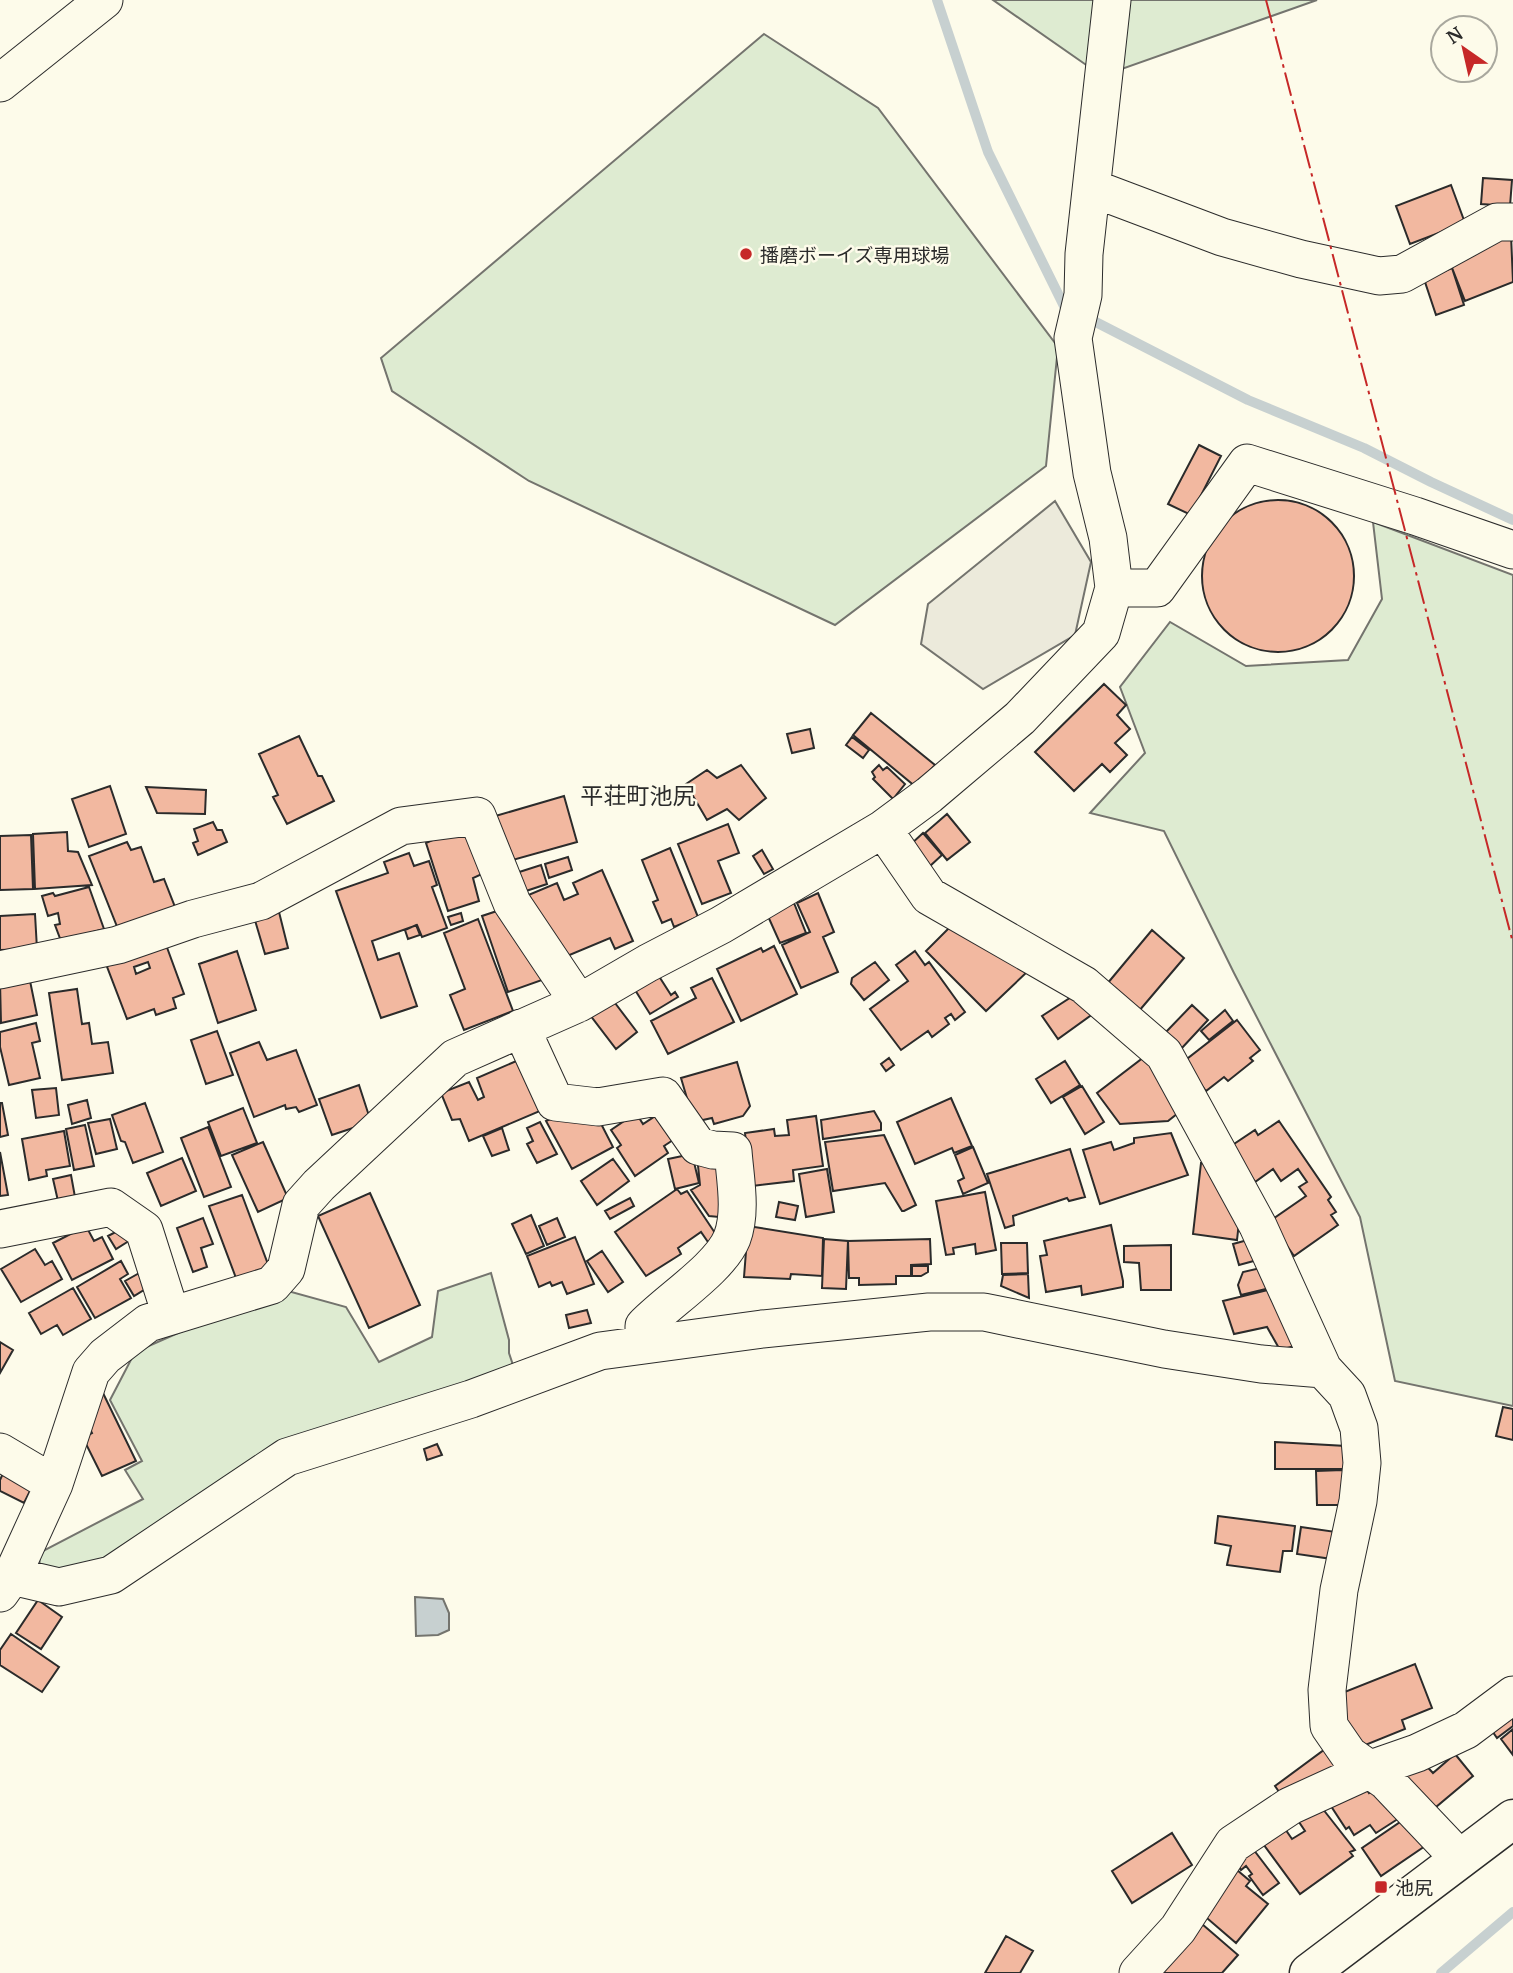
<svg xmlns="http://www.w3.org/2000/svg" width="1513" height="1973" viewBox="0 0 1513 1973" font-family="'PT Serif','Noto Sans JP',serif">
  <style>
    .green { fill: #deebd1; stroke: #74746e; stroke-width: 2 }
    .parking { fill: #eceadb; stroke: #74746e; stroke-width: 2 }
    .water { fill: #c7d0d0; stroke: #74746e; stroke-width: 2 }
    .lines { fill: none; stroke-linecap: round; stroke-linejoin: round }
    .stream { stroke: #c7d0d0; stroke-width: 10 }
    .building { fill: #f2b8a0; stroke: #2b2b2b; stroke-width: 2; fill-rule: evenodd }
    .minor-casing { stroke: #2b2b2b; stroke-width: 39 }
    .major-casing { stroke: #2b2b2b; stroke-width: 41 }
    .minor { stroke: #fdfbea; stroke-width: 37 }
    .major { stroke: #fdfbea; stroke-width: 38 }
    .power { stroke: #c62828; stroke-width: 2; stroke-dasharray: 24 5 3.5 5; stroke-linecap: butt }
    .poi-dot { fill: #c62828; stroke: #fdfbea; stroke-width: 2.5 }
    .labels { text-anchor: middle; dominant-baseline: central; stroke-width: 5; stroke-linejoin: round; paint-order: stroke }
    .poi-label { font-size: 19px; fill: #2b2b2b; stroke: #fdfbea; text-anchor: start }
    .quarter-label { font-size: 23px; fill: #2b2b2b; stroke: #fdfbea }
  </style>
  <rect width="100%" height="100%" fill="#fdfbea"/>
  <path class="green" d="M993,0H1317L1102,76Z
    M764,34L878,108L1058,347L1046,466L835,625L529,481L392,391L381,358Z
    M1373,522L1513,575V1406L1395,1381L1360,1217L1234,973L1164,831L1090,813L1145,753L1120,687L1170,622L1246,666L1348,660L1382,599Z
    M491,1273L509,1340V1353L515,1371L79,1574L40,1568L39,1553L143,1499L125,1470L142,1461L110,1400L135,1352L203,1322L288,1291L346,1307L379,1362L432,1337L438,1291Z"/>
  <path class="parking" d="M1055,501L1091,562L1075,635L983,689L921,644L928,604Z"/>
  <path class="water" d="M415,1597L443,1599L449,1613V1630L438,1635L416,1636Z"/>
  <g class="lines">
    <path class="stream" d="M937,0L988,152L1064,306L1070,309
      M1084,316L1248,400L1364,448L1431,482L1513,520
      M1441,1973L1513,1912"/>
  </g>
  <path class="building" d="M1483,178L1512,180L1510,206L1481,204Z
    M1451,185L1465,223L1410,244L1396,206Z
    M1511,235L1513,282L1465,301L1449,260Z
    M1452,268L1464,305L1436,315L1424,279Z
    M1199,445L1221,456L1191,515L1168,504Z
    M1202 576a76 76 0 1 1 152 0a76 76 0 1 1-152 0Z
    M1104,684L1126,705L1117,715L1130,729L1115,743L1127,755L1110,772L1102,764L1074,791L1035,752Z
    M871,713L935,765L916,787L853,735Z
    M810,729L814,748L792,753L787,734Z
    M299,736L318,776H322L334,801L287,824L273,797L278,795L259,754Z
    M852,737L869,750L863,758L846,745Z
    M741,765L766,798L739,820L727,809L707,820L686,784L707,770L717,778Z
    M879,765L883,770L887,767L905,784L893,799L873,779L875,777L872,772Z
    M110,786L126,834L89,847L72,799Z
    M146,787L206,790L205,814L157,813Z
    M564,796L577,842L505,862L492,817Z
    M947,814L970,842L947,860L925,833Z
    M213,822L217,830H222L227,842L198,855L193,843L198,841L194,829Z
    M728,824L739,853L718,861L731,893L702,904L678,844Z
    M463,826L482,874L473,878L479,901L448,911L426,843Z
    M67,832L68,851L78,852L92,885L35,889L33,834Z
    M923,833L942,855L930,866L910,845Z
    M31,835L33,889L0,890V836Z
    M127,842L131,850L141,847L154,882L164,879L175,907L118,929L89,856Z
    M670,848L698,917L674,927L671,919L662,923L653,902L658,900L642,860Z
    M762,850L773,869L764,874L753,856Z
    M409,853L414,866L429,861L437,885L432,887L447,928L422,937L417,925L372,941L378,960L399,953L417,1006L381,1018L336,891L388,873L384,862Z
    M568,857L572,870L549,878L545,864Z
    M541,865L547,884L517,894L510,875Z
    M602,870L633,941L615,949L610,938L560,959L526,896L557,883L564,900L578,894L573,883Z
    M89,887L104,929L61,941L55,925L60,924L58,913L48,916L42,896L53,893L55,896Z
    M818,893L834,932L823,937L838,972L801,988L782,945L810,932L797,903Z
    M794,903L806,933L780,943L767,914Z
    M506,908L542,980L508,992L482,916Z
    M279,912L288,948L265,954L254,917Z
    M461,913L463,921L451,925L448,917Z
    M35,914L37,949L0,950V916Z
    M478,919L513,1011L464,1030L450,995L465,989L444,933Z
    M416,925L420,935L408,939L405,930Z
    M951,926L1027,972L986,1011L926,951Z
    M1152,930L1184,958L1139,1011L1107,984Z
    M165,942L184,994L173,998L176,1008L156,1015L154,1009L127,1019L106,964ZM148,962L150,968L136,974L134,967Z
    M774,946L797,994L741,1021L717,969L761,948L763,952Z
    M237,951L256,1010L218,1023L199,964Z
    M915,951L925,965L929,962L965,1012L955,1020L951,1014L945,1018L949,1024L932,1037L928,1031L901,1050L870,1009L908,981L896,965Z
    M875,962L889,980L864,1000L851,984L852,978Z
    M655,970L671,995L675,992L678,997L650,1014L632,985Z
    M29,976L37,1015L1,1023L0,982Z
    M712,978L734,1022L668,1054L651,1021L696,998L691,988Z
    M77,989L82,1024L89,1023L92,1044L108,1042L113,1073L62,1080L49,993Z
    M1076,994L1097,1011L1058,1039L1042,1016Z
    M612,999L637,1032L616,1049L590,1015Z
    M1192,1005L1208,1020L1181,1049L1165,1033Z
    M1225,1010L1233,1021L1209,1040L1201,1031Z
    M1237,1020L1260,1050L1250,1058L1253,1061L1228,1081L1224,1077L1206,1091L1183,1062Z
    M36,1023L40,1041L32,1043L40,1078L9,1085L0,1047V1032Z
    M217,1031L233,1075L206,1084L191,1040Z
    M259,1042L267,1060L296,1050L317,1105L299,1112L296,1107L286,1109L285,1105L254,1117L230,1053Z
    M1148,1054L1187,1106L1168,1121L1120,1124L1097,1093Z
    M528,1056L540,1111L469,1141L460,1119L452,1120L441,1093L469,1082L478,1100L484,1097L477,1078Z
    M889,1058L894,1065L886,1071L881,1064Z
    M1065,1061L1080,1085L1051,1103L1036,1079Z
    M737,1062L750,1106L743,1116L714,1124L712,1118L694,1122L681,1078Z
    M359,1085L371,1122L332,1135L319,1099Z
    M1082,1086L1104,1122L1085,1134L1063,1097Z
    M56,1088L59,1115L36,1118L32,1090Z
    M951,1098L972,1146L954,1153L952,1148L915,1164L897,1122Z
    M87,1100L91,1118L72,1124L68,1105Z
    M0,1103H2L8,1135L0,1137Z
    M145,1103L163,1152L133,1163L125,1142L121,1141L112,1115Z
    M243,1108L257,1143L221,1156L208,1122Z
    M569,1110L596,1114L613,1147L572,1169L546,1121Z
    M874,1111L881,1123V1130L823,1139L821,1120Z
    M636,1113L643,1124L660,1113L676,1138L664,1146L668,1153L635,1176L617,1148L621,1145L611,1130Z
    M816,1116L823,1166L793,1170L794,1181L744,1187L747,1151L745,1133L774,1129L775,1136L789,1135L787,1120Z
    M110,1119L117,1149L96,1154L88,1123Z
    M1279,1121L1331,1197L1328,1200L1336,1212L1331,1215L1338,1225L1294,1256L1270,1221L1306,1196L1299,1187L1307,1182L1298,1169L1281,1181L1273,1169L1255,1182L1231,1146L1255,1130L1258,1135Z
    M540,1122L557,1154L537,1163L527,1144L533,1141L527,1128Z
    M85,1125L94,1166L74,1170L66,1129Z
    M208,1127L231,1187L204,1197L181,1138Z
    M502,1128L509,1150L492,1156L483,1136Z
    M64,1131L70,1166L46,1170L47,1176L29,1180L22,1139Z
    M1171,1133L1188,1175L1100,1204L1083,1150L1111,1142L1114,1150L1134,1143V1138Z
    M884,1135L916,1205L904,1211H902L885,1183L833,1191L825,1142Z
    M263,1142L288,1198L258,1212L232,1155Z
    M973,1147L988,1183L963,1194L958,1181L964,1178L955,1155Z
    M1070,1149L1085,1197L1069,1201L1067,1198L1013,1216L1014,1225L1005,1228L987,1174Z
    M0,1152L8,1195L0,1196Z
    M692,1154L699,1183L675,1189L668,1159Z
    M697,1156L728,1157L719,1217L709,1216L691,1190L700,1185Z
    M182,1158L196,1191L161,1206L147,1173Z
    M613,1159L629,1181L597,1205L581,1181Z
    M1201,1163L1213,1164L1240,1213L1237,1240L1193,1234Z
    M827,1169L834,1212L806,1217L799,1174Z
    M71,1175L75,1197L58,1201L53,1179Z
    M677,1189L681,1194L687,1191L715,1233L710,1245L701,1232L678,1248L681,1254L646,1276L615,1232Z
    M985,1192L996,1250L976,1254L975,1244L953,1248L954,1254L946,1255L936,1201Z
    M370,1193L420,1305L369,1328L318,1216Z
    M242,1195L269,1267L236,1278L209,1206Z
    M630,1198L634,1206L610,1219L605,1211Z
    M779,1202L798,1206L795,1220L776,1217Z
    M531,1215L544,1246L526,1254L512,1224Z
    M203,1218L213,1244L201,1248L207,1267L193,1272L177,1228Z
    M557,1218L565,1237L547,1245L539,1226Z
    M1111,1225L1123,1281V1287L1082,1295L1081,1286L1046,1292L1040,1256L1047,1255L1044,1241Z
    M86,1226L94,1241L102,1237L113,1259L72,1280L53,1243Z
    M748,1226L823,1238L822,1276L791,1274L790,1279L744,1277Z
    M125,1227L132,1239L116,1249L108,1236Z
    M575,1237L594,1284L567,1294L562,1282L552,1286L550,1282L539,1287L527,1256Z
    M1255,1238L1261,1259L1239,1265L1233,1244Z
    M824,1239L848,1241L846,1289L822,1288Z
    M930,1239L931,1264L911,1265V1276H896V1284L859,1285V1278H849L848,1241Z
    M1001,1243H1027L1028,1273L1002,1274Z
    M1171,1245V1290H1141L1139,1263L1124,1262V1246Z
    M35,1249L45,1265L52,1261L62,1279L21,1302L1,1269Z
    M602,1251L623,1282L608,1292L587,1261Z
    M121,1261L128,1274L120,1279L131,1298L95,1318L77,1287Z
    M912,1266H928V1272L921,1276H912Z
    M1265,1267L1270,1288L1241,1295L1238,1285L1243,1272Z
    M143,1271L152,1285L134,1296L125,1281Z
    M1028,1274L1029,1298L1001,1286L1003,1275Z
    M73,1288L91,1319L63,1335L57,1325L41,1334L29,1313Z
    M1276,1288L1298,1345L1280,1350L1267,1327L1234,1334L1223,1301Z
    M587,1310L591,1323L569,1328L566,1315Z
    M0,1342L13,1350L0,1373Z
    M102,1391L136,1461L102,1476L83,1438L92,1433L87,1423Z
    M1503,1407L1513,1409V1440L1496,1436Z
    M1275,1442L1346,1446L1345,1469H1275Z
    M437,1444L442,1455L427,1460L424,1449Z
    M5,1469L33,1485L24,1503L0,1491V1480Z
    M1343,1470V1505H1317L1316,1471Z
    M1218,1516L1295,1526L1292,1551H1283L1280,1572L1227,1565L1231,1546L1215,1543Z
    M1301,1527L1336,1532L1332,1559L1297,1554Z
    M38,1600L62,1617L41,1649L16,1633Z
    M11,1634L59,1667L42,1692L0,1665V1650Z
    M1415,1664L1432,1708L1402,1720L1405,1729L1358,1748L1337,1695Z
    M1513,1707V1726L1497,1738L1488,1725Z
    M1513,1729V1755L1501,1739Z
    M1332,1744L1348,1764L1284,1799L1275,1786Z
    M1455,1754L1473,1776L1430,1812L1398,1776L1420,1759L1433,1773Z
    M1360,1779L1369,1793L1384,1783L1404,1815L1376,1833L1370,1825L1354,1835L1349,1827L1346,1829L1327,1800Z
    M1315,1799L1355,1850L1350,1852L1353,1856L1300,1894L1261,1841L1283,1826L1292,1839L1305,1831L1299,1822L1304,1819Z
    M1409,1816L1428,1844L1381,1876L1362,1848Z
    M1172,1833L1192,1865L1132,1903L1112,1871Z
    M1250,1845L1279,1883L1263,1895L1249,1876L1252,1874L1246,1866L1241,1870L1232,1858Z
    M1237,1870L1250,1881L1246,1886L1268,1904L1236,1943L1201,1913Z
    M1202,1924L1238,1955L1222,1973H1160Z
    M1006,1936L1033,1951L1020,1973H985Z"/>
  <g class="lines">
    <defs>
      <path id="minor" d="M0,83L104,0
        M1092,188L1222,237L1301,259L1379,276L1402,274L1497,222H1513
        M1114,588H1157L1247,463L1415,516L1513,550
        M883,829L929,896L1084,985L1164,1054L1258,1226L1323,1369L1347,1395L1359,1428L1362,1463L1358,1501L1339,1590L1327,1690L1329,1726L1349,1755L1386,1781L1460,1859
        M0,970L118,945L193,919L261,901L401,826L477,816L512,903L579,1003
        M521,1028L555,1102L598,1107L663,1096L698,1146L713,1150L733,1151C735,1178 742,1212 732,1238C720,1268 668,1301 644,1326V1345
        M0,1229L111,1207L144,1230L171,1315
        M0,1452L54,1484
        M12,1576L59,1587L111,1575L287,1457L471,1399L600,1351L762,1329L929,1312H984L1164,1349L1261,1364L1323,1369
        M0,1593L12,1576L54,1484L91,1372L105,1356L148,1323L272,1285L286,1269L301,1205L319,1185L455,1058L579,1003L648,963L721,925L883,829L929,795L1020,718L1101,633L1114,588L1108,538L1092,473L1073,338L1083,295L1084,254L1112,0
        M1138,1973L1178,1929L1233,1844L1290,1806L1371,1769L1417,1753L1466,1730L1513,1695"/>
      <path id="major" d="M1309,1973L1513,1819"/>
    </defs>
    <use href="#minor" class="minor-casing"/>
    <use href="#major" class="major-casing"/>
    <use href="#minor" class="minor"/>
    <use href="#major" class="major"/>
    <path class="power" d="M1266,0L1513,943"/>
  </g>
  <g class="poi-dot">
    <circle cx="746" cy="254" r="7"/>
    <rect x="1374" y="1880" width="14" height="14" rx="3.5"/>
  </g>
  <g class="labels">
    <g class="poi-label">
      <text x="760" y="254">播磨ボーイズ専用球場</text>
      <text x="1395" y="1887">池尻</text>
    </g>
    <g class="quarter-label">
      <text x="638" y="795">平荘町池尻</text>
    </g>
  </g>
  <g transform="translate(1464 49) rotate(326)"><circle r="33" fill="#fdfbea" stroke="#a9a89e" stroke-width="2"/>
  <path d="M0-5L12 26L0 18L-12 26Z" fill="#c62828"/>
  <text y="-10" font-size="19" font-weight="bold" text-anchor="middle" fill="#2b2b2b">N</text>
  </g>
</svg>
